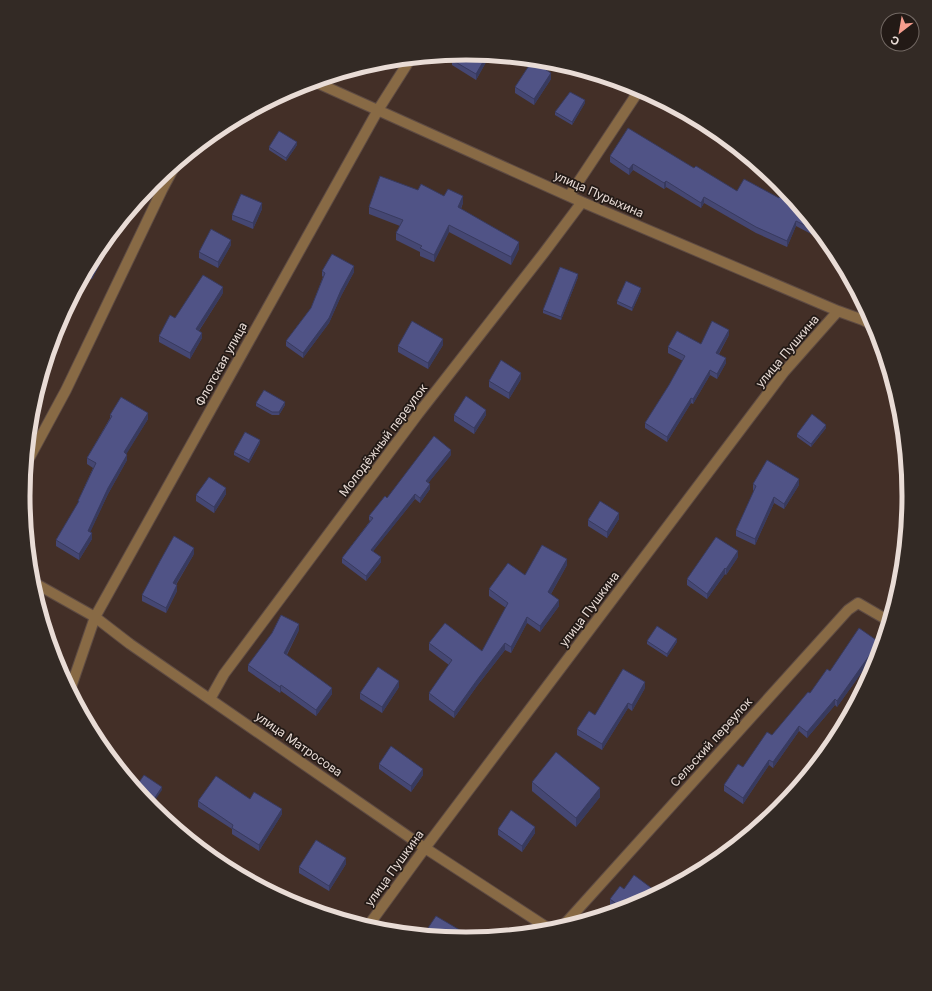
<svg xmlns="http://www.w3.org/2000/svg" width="932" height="991" viewBox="0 0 932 991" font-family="Inter,sans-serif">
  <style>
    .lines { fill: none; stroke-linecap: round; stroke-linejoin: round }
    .minor-casing { stroke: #5e4b43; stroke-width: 12 }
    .minor { stroke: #886a45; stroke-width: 10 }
    .wall { fill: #454773 }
    .shaded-wall { fill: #383a5e }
    .building { fill: #505386; stroke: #383a5e }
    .labels { text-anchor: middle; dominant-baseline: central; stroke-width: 3.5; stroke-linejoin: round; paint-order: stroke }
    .street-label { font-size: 12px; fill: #e9dcd6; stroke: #231a16 }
    .rim { fill: none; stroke: #e9dcd6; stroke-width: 5 }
  </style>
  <rect width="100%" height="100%" fill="#432f27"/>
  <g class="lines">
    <defs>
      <path id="minor" d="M313,81L582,202L838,311L863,320L876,327
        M569,196L640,89
        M26,464L66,390L162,190L177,162
        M31,581L95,617L130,644L425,848L551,930
        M70,690L95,617L378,110L411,58
        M210,699L224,674L418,414L543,254L582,202
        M368,926L425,848L784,372L838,311
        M562,927L848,610L858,603L889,621"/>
    </defs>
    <use href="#minor" class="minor-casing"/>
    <use href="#minor" class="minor"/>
  </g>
  <path class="wall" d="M466,52L490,55L476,80L452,65V60Z
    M551,79L534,105L515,93V87Z
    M585,103L572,125L555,115V112Z
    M297,145L286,161L269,150V147Z
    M610,156L694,168L737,191L779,198L799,206L830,244L796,226L787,247L756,233L704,203L701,208L666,187L664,189L633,170L629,175L610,162Z
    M418,190L444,196L463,203L461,209L519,249L511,265L449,232L434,262L420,256V252L396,240V233L400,226L369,214V207Z
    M140,197L131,218L125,216Z
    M262,209L253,229L232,220V215Z
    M231,245L218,268L199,258V252Z
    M98,249L106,252L92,279L84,275Z
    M322,271L354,272L341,296L329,323L303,358L286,346V341L311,308L323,277L322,276Z
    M578,277L561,320L543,313V310Z
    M641,291L632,311L617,304V301Z
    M223,293L199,331L202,338L190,359L159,342V336L175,318Z
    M729,335L719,354L726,363L717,379L710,375L693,404L691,403L667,442L645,428V423L669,385L683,361L668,353V347L701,344Z
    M443,345L428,369L398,352V346Z
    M521,379L509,399L489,387V381Z
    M256,403L285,405L279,415H272L256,406Z
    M110,415L148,419L126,454L127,460L108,494L90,532L92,539L79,560L56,546V540L78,504V501L93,468L87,464V458L110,418Z
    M454,415H486L474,434L454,421Z
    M826,428L811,447L797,437V434Z
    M260,443L249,463L234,455V452Z
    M451,455L428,483L430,489L420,503L415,499L373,551L381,562L366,581L342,563V558L370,521L369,520V516L387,498Z
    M753,484L799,485L784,509L774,503L755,545L736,536V530L754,491L753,490Z
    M226,494L214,513L196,501V495Z
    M619,519L607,538L588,526V520Z
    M194,554L176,585L177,591L166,613L142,601V595Z
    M738,557L726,575L725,574L707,599L687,585V579Z
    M567,565L551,594L559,606L540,632L527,623L511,653L505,650L477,686L454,718L429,700V693L449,665L429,650V643L482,651L506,608L489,596V589L525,575Z
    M898,591L893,607L892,606V600Z
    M299,630L287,655L332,694L316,716L281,691L280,693L248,671V665Z
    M647,641L677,642L667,657L647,644Z
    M879,648L837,707L835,705L807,738L799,731L773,768L769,765L743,804L724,791V785L743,767L830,671Z
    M399,687L382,713L360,699V693Z
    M645,688L632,711L628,708L602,750L577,735V729L595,715Z
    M379,764L423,775L411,792L379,769Z
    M532,782L600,797L576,827L532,791Z
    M250,799L282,814L259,851L232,834V829L198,807V801Z
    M498,829L535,833L522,852L498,835Z
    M346,864L329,891L299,873V867Z
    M624,889L658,893L635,905L617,910L610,905V899Z"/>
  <path class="shaded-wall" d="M487,55H490L476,80V74Z
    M551,73V79L534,105V99Z
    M585,100V103L572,125V122Z
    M297,142V145L286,161V158Z
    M633,164V170L629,175V169Z
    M666,181V187L664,189V183Z
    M463,196V203L458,214V207Z
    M140,197L131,218V212L134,205Z
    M704,197V203L701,208V203Z
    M262,203V209L253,229V223Z
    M796,221V226L787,247V241Z
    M449,225V232L434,262V255Z
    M231,240V245L218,268V262Z
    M519,242V249L511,265V257Z
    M106,246V252L92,279V273Z
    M354,266V272L341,296L329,323L303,358V353L341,290Z
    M578,274V277L561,320V317Z
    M223,287V293L196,335V329Z
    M641,288V291L632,311V308Z
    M729,330V335L716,358V353Z
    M202,333V338L190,359V353Z
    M443,339V345L428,369V363Z
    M54,340V346L47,359L51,345Z
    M726,358V363L717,379V374Z
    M710,370V375L693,404V399Z
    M521,373V379L509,399V393Z
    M691,398V403L667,442V437Z
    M285,402V405L279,415V412Z
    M486,410V415L474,434V428Z
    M148,413V419L124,458V452Z
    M826,425V428L811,447V444Z
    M260,440V443L249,463V460Z
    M451,450V455L426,486V481Z
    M127,455V460L108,494L88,537V531L108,488Z
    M799,479V485L784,509V504Z
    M430,484V489L420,503V498Z
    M226,488V494L214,513V507Z
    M415,494V499L371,554V550Z
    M774,497V503L755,545V539Z
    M619,513V519L607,538V532Z
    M92,533V539L79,560V554Z
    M194,548V554L173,589V583Z
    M738,551V557L726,575V569Z
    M381,557V562L366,581V576Z
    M567,559V565L548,599V592Z
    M725,568V574L707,599V594Z
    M177,585V591L166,613V608Z
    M559,600V606L540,632V626Z
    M527,617V623L511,653V647Z
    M299,624V630L284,659V653Z
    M677,639V642L667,657V654Z
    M879,642V648L837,707V701Z
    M505,643V650L477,686L454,718V712L477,680Z
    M399,681V687L382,713V707Z
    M645,682V688L632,711V705Z
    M281,685V691L280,693V687Z
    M332,688V694L316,716V710Z
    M835,699V705L807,738V732Z
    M628,703V708L602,750V744Z
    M799,726V731L773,768V762Z
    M769,760V765L743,804V798Z
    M423,769V775L411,792V786Z
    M162,787V790L151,806L150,805Z
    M600,788V797L576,827V818Z
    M282,809V814L259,851V845Z
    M535,827V833L522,852V846Z
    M346,858V864L329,891V886Z
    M636,900V905L630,906Z"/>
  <path class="building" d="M466,52L487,55L476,74L452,60L455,54Z
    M532,61L551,73L534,99L515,87Z
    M570,92L585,100L572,122L555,112Z
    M628,128L694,168L696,166L737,191L744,179L779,198V197L799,206L821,233L796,221L787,241L756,227L704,197L701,203L666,181L664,183L633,164L629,169L610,156Z
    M279,131L297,142L286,158L269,147Z
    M380,176L418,190L421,184L444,196L448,189L463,196L458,207L519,242L511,257L449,225L434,255L420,248L422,246L396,233L403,220L369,207Z
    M241,194L262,203L253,223L232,215Z
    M134,205L131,212L129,211Z
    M211,229L231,240L218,262L199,252Z
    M102,244L106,246L92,273L86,270L98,249Z
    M332,254L354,266L341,290L329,318L303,353L286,341L311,308L325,273L322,271Z
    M560,267L578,274L561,317L543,310Z
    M203,275L223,287L196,329L202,333L190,353L159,336L170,315L175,318Z
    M626,281L641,288L632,308L617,301Z
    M412,321L443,339L428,363L398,346Z
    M712,321L729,330L716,353L726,358L717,374L710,370L693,399L691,398L667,437L645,423L669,385L685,356L668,347L677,331L701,344Z
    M501,360L521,373L509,393L489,381Z
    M264,390L285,402L279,412H272L256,403Z
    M466,396L486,410L474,428L454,415Z
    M121,397L148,413L124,452L127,455L108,488L88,531L92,533L79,554L56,540L79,501H78L96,463L87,458L112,416L110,415Z
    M812,414L826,425L811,444L797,434Z
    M245,432L260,440L249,460L234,452Z
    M434,436L451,450L426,481L430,484L420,498L415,494L371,550L381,557L366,576L342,558L373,518L369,516L385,496L387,498Z
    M767,460L799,479L784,504L774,497L755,539L736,530L756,486L753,484Z
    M209,477L226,488L214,507L196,495Z
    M600,501L619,513L607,532L588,520Z
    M174,536L194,548L173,583L177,585L166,608L142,595L160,561Z
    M716,537L738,551L726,569L725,568L707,594L687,579Z
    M542,545L567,559L548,592L559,600L540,626L527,617L511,647L505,643L477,680L454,712L429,693L452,660L429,643L445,623L482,651L508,603L489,589L508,563L525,575Z
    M898,591L894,602L892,600Z
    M281,615L299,624L284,653L332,688L316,710L281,685L280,687L248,665L272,633Z
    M657,626L677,639L667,654L647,641Z
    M859,628L879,642L837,701L835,699L807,732L799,726L773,762L769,760L743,798L724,785L738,764L743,767L767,732L772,735L808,692L810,693L827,669L830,671Z
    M378,667L399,681L382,707L360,693Z
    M623,669L645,682L632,705L628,703L602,744L577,729L589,711L595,715Z
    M391,746L423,769L411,786L379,764Z
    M556,752L600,788L576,818L532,782Z
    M144,775L162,787L150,805L135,788Z
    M216,776L250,799L254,792L282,809L259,845L232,828L233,825L198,801Z
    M511,810L535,827L522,846L498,829Z
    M316,840L346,858L329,886L299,867Z
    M634,875L658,893L640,902L636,900L630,906L623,909L610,899L620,886L624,889Z
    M436,916L470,936L468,938H466L424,934Z"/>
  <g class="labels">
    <g class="street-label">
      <text transform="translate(599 194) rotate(24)">улица Пурыхина</text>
      <text transform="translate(787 351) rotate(-50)">улица Пушкина</text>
      <text transform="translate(221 364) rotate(-61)">Флотская улица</text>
      <text transform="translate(383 440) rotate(-53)">Молодёжный переулок</text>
      <text transform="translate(589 609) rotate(-53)">улица Пушкина</text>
      <text transform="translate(711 742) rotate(-48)">Сельский переулок</text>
      <text transform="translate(299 744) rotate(35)">улица Матросова</text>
      <text transform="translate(394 868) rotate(-54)">улица Пушкина</text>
    </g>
  </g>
  <path d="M0 0H932V991H0ZM30 496a436 436 0 1 1 872 0a436 436 0 1 1-872 0Z" fill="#332a25" fill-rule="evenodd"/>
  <path class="rim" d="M30 496a436 436 0 1 1 872 0a436 436 0 1 1-872 0Z"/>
  <g transform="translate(900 32) rotate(211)"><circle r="19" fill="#231a16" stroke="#726863"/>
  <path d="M0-3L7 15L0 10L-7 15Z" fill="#f59d8e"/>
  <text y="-6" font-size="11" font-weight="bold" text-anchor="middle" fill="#e9dcd6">С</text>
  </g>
</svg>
